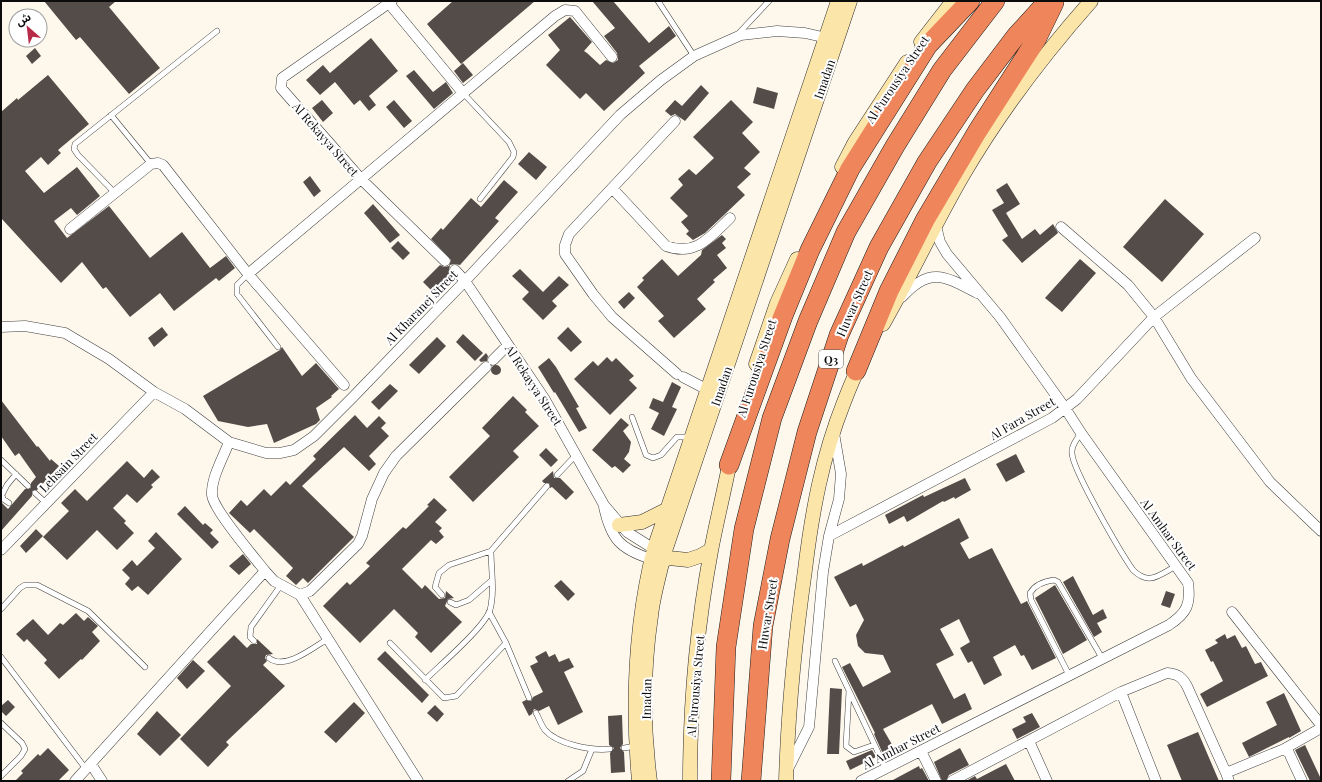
<svg xmlns="http://www.w3.org/2000/svg" width="1322" height="782" viewBox="0 0 1322 782" font-family="'Playfair Display','Noto Sans Arabic',serif">
  <style>
    .building { fill: #544c49 }
    .lines { fill: none; stroke-linecap: round; stroke-linejoin: round }
    .lane-casing { stroke: #3f3f3f; stroke-width: 6 }
    .street-casing { stroke: #3f3f3f; stroke-width: 11 }
    .secondary-casing { stroke: #2e2e2e; stroke-width: 15 }
    .highway-casing { stroke: #1d1d1d; stroke-width: 20 }
    .lane { stroke: #fff; stroke-width: 5 }
    .street { stroke: #fff; stroke-width: 10 }
    .secondary { stroke: #fce5a9; stroke-width: 14 }
    .highway { stroke: #ef855a; stroke-width: 19 }
    .labels { text-anchor: middle; dominant-baseline: central; stroke-width: 4; stroke-linejoin: round; paint-order: stroke }
    .shield { fill: #fff; stroke: #555; stroke-width: 1 }
    .shield-label { font-size: 11px; font-weight: bold; fill: #0c0c0c }
    .street-label { font-size: 12px; fill: #0c0c0c; stroke: #fff }
  </style>
  <rect width="100%" height="100%" fill="#fef8ec"/>
  <path class="building" d="M44,1H116L109,7L160,68L129,94L80,37L76,40Z
    M453,1H535L461,64L427,24Z
    M592,1H613L649,43L669,26L676,36L639,66L645,73L604,111L586,93L580,99L546,65L560,50L548,35L570,17L592,42L584,51L587,53L600,65L606,60L613,63L618,60L617,53L604,36L615,28Z
    M371,38L398,71L369,96L376,105L369,111L360,100L354,105L335,82L320,95L306,80L323,65L330,73Z
    M35,48L41,56L32,64L26,56Z
    M463,63L473,75L463,83L454,71Z
    M414,70L433,92L446,82L453,93L434,109L406,76Z
    M48,75L89,124L58,150L61,153L48,165L41,157L25,171L44,193L77,167L100,196L77,215L71,208L54,221L67,238L109,206L150,258L182,232L210,268L226,256L235,268L219,281L216,278L174,311L160,293L130,317L106,287L103,289L82,262L61,283L1,218V112L17,98L18,100Z
    M701,85L709,93L685,121L675,114L671,116L665,111L675,100L682,106Z
    M757,87L778,93L774,109L753,103Z
    M322,100L333,113L323,122L312,108Z
    M394,100L412,121L404,128L386,107Z
    M731,100L753,122L742,133L760,152L744,168L751,174L737,187L745,195L705,233L693,240L686,234L689,231L681,222L688,216L670,198L683,185L678,179L689,169L696,175L714,158L693,137Z
    M529,152L547,167L536,180L518,164Z
    M310,176L321,191L314,197L303,182Z
    M504,180L518,192L495,218L499,221L460,265L454,264L450,265L449,271L450,274L434,293L423,282L440,265L444,267L449,266L451,260L431,239L441,228L443,230L471,198L481,207Z
    M1007,183L1020,204L1006,213L1022,239L1035,229L1040,235L1053,224L1058,233L1022,263L1002,240L1008,236L992,210L1004,203L996,190Z
    M1165,199L1204,234L1162,282L1123,247Z
    M373,204L400,235L390,243L364,213Z
    M722,235L726,239L722,243L726,248L717,255L727,268L713,280L715,282L697,299L706,309L674,338L658,321L664,316L637,287L644,280L642,278L662,259L678,276L701,255L702,250Z
    M398,241L410,253L403,260L391,248Z
    M1080,259L1096,273L1062,312L1045,298Z
    M520,269L543,292L559,276L569,285L552,301L557,306L543,320L522,299L529,292L512,276Z
    M629,292L635,298L624,309L618,302Z
    M162,327L168,335L154,347L148,338Z
    M568,327L582,342L571,352L557,338Z
    M463,334L483,353L475,361L456,342Z
    M437,337L446,346L419,374L409,365Z
    M282,347L302,376L316,363L339,389L331,396L332,397L316,408L320,420L316,424L274,443L267,424L248,427L218,421L203,396L280,350Z
    M486,353L488,356L487,361L481,362L479,360Z
    M607,357L612,362L616,358L634,376L629,380L637,388L610,415L574,379L593,361L598,366Z
    M549,358L556,367L579,407L576,408L587,428L579,432L555,392L554,393L538,367Z
    M491 370a5 5 0 1 1 10 0a5 5 0 1 1-10 0Z
    M672,382L681,387L672,407L677,409L664,436L651,429L659,413L649,408L653,398L663,402Z
    M390,384L398,391L379,410L371,402Z
    M513,396L527,410L525,412L539,426L513,451L519,457L473,502L449,477L490,436L482,428Z
    M1,400L37,447L38,446L50,461L51,459L59,466L37,490L32,491V496L1,531V502L8,509L25,489L31,488V483L36,477L19,453L15,456L1,436Z
    M355,415L367,428L379,416L386,423L381,428L389,436L369,456L376,464L369,471L344,447L302,486L354,537L308,583L303,578L296,585L286,576L293,568L254,529L250,533L229,513L241,500L247,506L264,489L271,496L286,481L290,485L316,459L313,456Z
    M621,418L629,425L623,431L631,442L629,452L624,459L631,465L623,473L615,466L612,468L592,450Z
    M546,448L558,460L551,467L539,455Z
    M1016,454L1025,472L1006,482L996,464Z
    M127,461L144,478L152,469L160,477L151,485L153,487L137,503L127,494L113,508L126,521L124,523L134,533L117,550L97,530L67,560L43,537L69,511L61,503L75,489L87,501Z
    M553,471L554,478H560L574,492L566,500L552,487L550,488L549,483H544L542,481Z
    M965,478L971,490L955,499L954,497L944,502L943,501L907,522L904,516L889,524L885,515L923,495L924,497Z
    M434,498L447,510L435,522L442,528L439,531L444,537L436,544L431,540L402,569L422,589L425,585L439,599L445,598L446,591L454,598L448,599L445,606L462,622L431,653L415,637L418,633L394,609L360,643L323,606L347,582L350,585L370,566L366,563L403,527L406,529L429,506L427,505Z
    M185,506L203,525L205,523L213,530L210,533L219,542L212,549L177,514Z
    M959,518L969,538L960,543L969,559L992,548L1021,604L1027,601L1056,658L1032,670L1024,655L1021,656L1015,645L993,657L1002,675L984,685L972,661L968,663L960,648L970,642L959,619L940,629L954,655L936,664L954,699L965,693L972,709L942,724L932,704L883,729L894,748L883,754L874,734L875,733L842,667L850,663L863,687L891,672L883,655L865,653L858,646L856,635L864,620L856,604L850,607L834,577L862,563L863,566L903,545L904,547Z
    M36,529L43,536L26,553L20,546Z
    M156,532L182,559L148,595L138,586L132,591L125,584L130,578L122,570L132,560L137,566L155,548L148,541Z
    M243,554L251,564L239,575L229,566Z
    M1073,576L1093,615L1103,609L1107,618L1097,623L1102,632L1094,637L1063,582Z
    M561,580L575,594L568,601L554,586Z
    M1055,585L1087,640L1063,654L1035,598Z
    M1166,591L1175,594L1170,608L1161,605Z
    M76,613L84,621L88,617L98,626L92,632L100,641L82,660L81,659L59,679L44,663L47,660L27,639L24,642L16,634L33,619L48,635L60,623L63,625Z
    M1225,634L1227,639L1235,635L1242,648L1246,646L1255,664L1261,662L1268,676L1207,707L1200,694L1223,681L1213,661L1211,662L1205,650L1218,643L1215,640Z
    M234,635L247,648L251,644H257V639L273,654L266,655L265,658L267,661L263,665L285,686L226,742L229,745L208,767L180,739L231,686L207,662Z
    M385,651L429,695L422,703L377,659Z
    M546,651L549,657L555,654L559,662L569,658L574,667L564,672L583,712L558,725L549,706L539,711L534,709L532,714L529,716L522,702L526,700L531,701L533,697L543,692L530,666L538,662L535,657Z
    M193,660L205,671L187,689L177,678Z
    M830,688L842,689L839,754H827Z
    M1284,693L1301,731L1289,738V737L1249,757L1242,743L1277,725L1266,702Z
    M8,700L15,707L6,716L1,711V706Z
    M354,702L365,713L336,743L324,732Z
    M435,705L444,714L437,722L427,713Z
    M157,711L181,735L160,756L137,734Z
    M1032,713L1040,727L1017,739L1012,729L1026,722L1023,717Z
    M622,715L623,744L620,748L624,752L625,772L611,773L610,753L614,748L609,745L608,716Z
    M1198,732L1219,781H1182L1167,745Z
    M1305,745L1321,779V781H1310L1295,750Z
    M48,748L69,770L58,781H15L23,773L21,771L38,754L40,756Z
    M960,748L969,765L949,775L946,781H942L934,762Z
    M872,750L876,757L850,770L846,761Z
    M1006,764L1015,781H966L975,776L977,779Z
    M919,766L920,769L922,768L929,781H891Z"/>
  <g class="lines">
    <defs>
      <path id="lane" d="M658,1L694,56
        M738,34L769,1
        M463,93L509,142L514,152L513,157L480,199
        M111,115L151,164
        M115,193L78,155L74,149L75,144L217,31
        M248,274L237,285V294L278,347
        M632,417L646,455L653,458L661,455L677,437H690
        M1081,433C1077,439 1071,446 1072,453C1072,469 1121,553 1133,570C1149,586 1159,575 1176,566
        M1,460L28,486
        M557,475L576,455
        M35,493L46,503
        M9,503L3,499L2,495L7,485L16,474
        M442,595L435,587L439,573L449,565L491,551
        M450,602L456,605L469,600L491,581
        M1,609L20,588L25,585H37L88,611L145,667
        M489,612L506,643L529,698
        M254,641L250,637L251,627L281,585
        M390,643L444,698L456,696L506,643
        M1,657L86,769
        M269,658C285,671 314,647 329,638
        M835,661L886,769
        M1069,675L1031,600L1030,593C1035,585 1045,581 1054,580L1058,582L1102,658
        M425,680C440,665 484,628 490,610C495,592 491,569 491,551L547,486
        M849,691L846,746L854,752L874,745
        M536,713C539,718 541,725 545,730C557,744 591,751 610,749
        M1,723L22,743L25,749L21,756L1,776
        M624,748L636,746
        M568,781L583,771L592,749"/>
      <path id="street" d="M387,1L463,93
        M392,1L282,78L281,88L361,179L445,261
        M675,121L569,234L565,245V254L593,294L612,317L677,374
        M612,188L666,246C696,257 710,237 730,218
        M1061,227L1128,285L1154,317L1191,378L1270,482L1321,531
        M70,229L151,164L158,163L163,165L248,274L344,385
        M455,270L465,281L544,398L604,505L627,532L654,549
        M248,274L555,16L565,10L575,11L612,57
        M902,297C930,266 945,276 977,293
        M1,327L25,326L65,333L109,359L154,392L185,409L229,442L266,453H280L294,450L314,436L353,397L465,281L620,115L661,80L694,56L741,35L777,31L805,33L831,39
        M493,360L508,345
        M683,377L706,389
        M604,507C611,539 620,549 651,559
        M829,536L1052,418L1077,399L1154,317L1255,238
        M1,550L154,392
        M265,571L274,581L300,595L310,591L358,544L362,536L372,499L384,473L396,456L486,367
        M300,595L418,781
        M1232,612L1321,725
        M1121,692L1156,781
        M1029,741L1047,781
        M1284,749L1289,753L1302,781
        M921,751L936,781
        M91,764L102,781
        M788,769L809,727L823,572L829,536L839,499L841,474L834,433
        M75,781L265,571C254,557 213,509 212,495C211,478 223,458 229,442
        M861,781L1169,625C1187,613 1191,604 1188,583L1081,433L1065,408L1000,317L947,254L940,242L936,226
        M952,781L1121,692L1167,673C1178,674 1182,677 1187,686L1226,773
        M1229,781L1226,773L1284,749L1321,728"/>
      <path id="secondary" d="M921,42L953,1
        M842,167L855,142L907,62
        M883,324C911,275 935,223 963,175C998,115 1045,53 1091,1
        M756,364L777,303L797,259
        M619,525L642,522L666,510
        M655,560L663,561L669,558L688,560L700,556L711,550
        M639,781C632,704 635,625 654,549L838,1
        M650,781C643,727 643,670 651,616C653,595 660,574 664,554L850,1
        M690,781C690,705 697,626 711,551C717,519 725,488 731,456
        M786,781C788,710 795,640 805,570C812,512 822,457 844,402C849,389 854,376 861,363"/>
      <path id="highway" d="M856,371L889,291L925,220L977,132L1036,40L1054,3
        M729,465L783,316L810,250L850,169L928,45L970,1
        M721,781L726,647L744,529L772,418L808,321L846,232L895,146L942,70L995,1
        M751,781L763,626L780,539L807,432L839,335L879,247L927,162L975,90L1016,36L1048,1"/>
    </defs>
    <use href="#lane" class="lane-casing"/>
    <use href="#street" class="street-casing"/>
    <use href="#secondary" class="secondary-casing"/>
    <use href="#highway" class="highway-casing"/>
    <use href="#lane" class="lane"/>
    <use href="#street" class="street"/>
    <use href="#secondary" class="secondary"/>
    <use href="#highway" class="highway"/>
  </g>
  <g class="labels">
    <rect class="shield" x="819" y="350" width="24" height="18" rx="3"/>
    <g class="shield-label">
      <text x="831" y="359">Q3</text>
    </g>
    <g class="street-label">
      <text transform="translate(824 79) rotate(-71)">Imadan</text>
      <text transform="translate(897 79) rotate(-56)">Al Furousiya Street</text>
      <text transform="translate(326 139) rotate(49)">Al Rekayya Street</text>
      <text transform="translate(854 303) rotate(-66)">Huwar Street</text>
      <text transform="translate(421 307) rotate(-46)">Al Kharanej Street</text>
      <text transform="translate(756 368) rotate(-72)">Al Furousiya Street</text>
      <text transform="translate(534 385) rotate(57)">Al Rekayya Street</text>
      <text transform="translate(721 386) rotate(-71)">Imadan</text>
      <text transform="translate(1022 418) rotate(-30)">Al Fara Street</text>
      <text transform="translate(68 462) rotate(-46)">Lehsain Street</text>
      <text transform="translate(1169 534) rotate(54)">Al Amhar Street</text>
      <text transform="translate(767 614) rotate(-81)">Huwar Street</text>
      <text transform="translate(695 686) rotate(-85)">Al Furousiya Street</text>
      <text transform="translate(646 699) rotate(-89)">Imadan</text>
      <text transform="translate(901 746) rotate(-27)">Al Amhar Street</text>
    </g>
  </g>
  <rect width="1322" height="782" fill="none" stroke="#0c0c0c" stroke-width="4"/>
  <g transform="translate(28 28) rotate(332)"><circle r="19" fill="#ffffff" stroke="#9e9e9e"/>
  <path d="M0-3L7 15L0 10L-7 15Z" fill="#b72a48"/>
  <text y="-6" font-size="11" font-weight="bold" text-anchor="middle" fill="#0c0c0c">ش</text>
  </g>
</svg>
